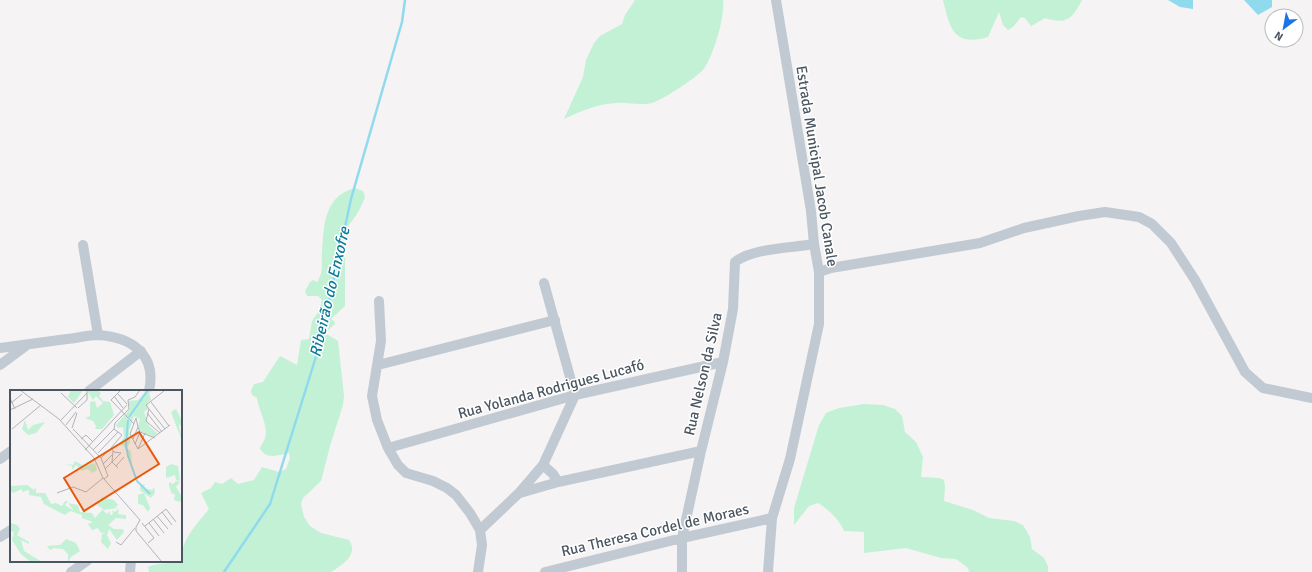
<svg xmlns="http://www.w3.org/2000/svg" width="1312" height="572" viewBox="0 0 1312 572" font-family="Signika,sans-serif">
  <style>
    .green { fill: #c3f1d5 }
    .water { fill: #90daee }
    .lines { fill: none; stroke-linecap: round; stroke-linejoin: round }
    .stream { stroke: #90daee; stroke-width: 2.5 }
    .street { stroke: #c1cad2; stroke-width: 10 }
    .labels { text-anchor: middle; dominant-baseline: central; stroke-width: 3; stroke-linejoin: round; paint-order: stroke }
    .street-label { font-size: 15px; fill: #4a5661; stroke: #fff }
    .water-label { font-size: 16px; font-style: italic; fill: #0c7c9b; stroke: #fff }
    .inset-river { fill: none; stroke: #90daee; stroke-width: 2 }
    .inset-road { fill: none; stroke: #b1b4b9; stroke-width: 1 }
    .view { fill: #e8590c; fill-opacity: 0.15; stroke: #e8590c; stroke-width: 2 }
    .inset-edge { fill: none; stroke: #4a5661; stroke-width: 2 }
  </style>
  <rect width="100%" height="100%" fill="#f5f3f3"/>
  <path class="green" d="M635,0H723C725,17 714,53 705,67C700,76 662,100 652,103C638,106 629,102 616,103C597,104 581,111 564,119L583,77L586,60L594,43L600,36L622,24L625,15Z
    M943,0H1082C1072,19 1067,25 1045,18L1031,26L1025,18L1021,17L1013,27L1008,30L1003,25L999,12L988,37C953,47 950,28 943,0Z
    M355,188L363,191L365,197C360,212 350,224 340,236L345,255V306L331,319L335,322V324L325,333L338,341L344,396L343,405L330,446L321,481L303,498L301,504L304,517L310,526L321,533L349,540C359,555 342,565 331,572H149L148,567L153,565L181,561C181,540 196,525 209,509L201,493L211,488L215,482L222,484L231,478L238,484L254,480L262,467L279,472L286,469L290,458L289,453C279,455 267,460 260,449C261,444 264,442 265,438C269,426 258,409 257,398L252,395L251,391L254,384L263,382L280,356L297,365L301,340L309,339L312,321L319,311L322,300L318,296H307L305,291L310,282L313,280L317,282C324,272 321,263 322,252C324,225 324,196 355,188Z
    M864,404L883,405L895,409L902,416L905,432L916,442L923,457L921,477L939,478L944,480L945,487L944,501L973,510L989,518L1014,521L1023,525L1030,537L1032,549L1044,558L1048,566V572H969L968,568L956,559L941,558L906,548L864,553V532L844,531C840,520 828,509 818,503L809,506L794,525V508L819,425L826,413L839,408Z"/>
  <path class="water" d="M1168,0H1193V9L1180,7Z
    M1244,0H1272V7L1258,15Z"/>
  <g class="lines">
    <path class="stream" d="M224,572L270,504L319,347L351,199L402,22L405,0"/>
    <path class="street" d="M83,245L98,335
      M819,272L831,268L980,243L1024,228L1079,216L1105,212L1139,217L1152,224L1171,243L1195,280L1245,372L1263,388L1312,398
      M379,301L381,341L372,396L377,420L388,448L398,465L406,473L433,481L447,488L456,495L470,513L480,530L482,545L478,572
      M0,348C22,345 45,342 67,339C77,338 88,335 98,335C132,337 157,355 149,391
      M0,365L27,345
      M378,365L555,320
      M89,391L141,351
      M388,448L575,395L723,362
      M0,459L11,451
      M543,465L553,474L558,482
      M520,493L558,482L701,451
      M480,530L519,493L543,465L575,395L544,283
      M0,537L11,530
      M71,572L87,561
      M130,572L131,561
      M545,572L682,538L772,518
      M682,572V538L701,451L723,362L733,309L735,262C752,248 792,248 814,244
      M768,572L772,518L790,459L819,324V272L814,244L811,211L776,0"/>
  </g>
  <g class="labels">
    <g class="street-label">
      <text transform="translate(817 166) rotate(81)">Estrada Municipal Jacob Canale</text>
      <text transform="translate(703 374) rotate(-77)">Rua Nelson da Silva</text>
      <text transform="translate(551 389) rotate(-15)">Rua Yolanda Rodrigues Lucafó</text>
      <text transform="translate(655 530) rotate(-13)">Rua Theresa Cordel de Moraes</text>
    </g>
    <g class="water-label">
      <text transform="translate(330 292) rotate(-77)">Ribeirão do Enxofre</text>
    </g>
  </g>
  <g transform="translate(10 390)">
    <rect width="172" height="172" fill="#f5f3f3"/>
    <path d="M61,0H73L64,13L58,7ZM78,0H87L91,3L89,6L93,11L100,12L101,15L104,25L92,39H85L86,36L83,31L75,28L80,26V12L85,11L87,18L93,13L86,6L83,10L79,3V8ZM132,0H143L139,3L141,10L137,13L138,19L134,22L139,36L147,43L144,47L131,42L128,36L130,29L124,26L119,41L120,53L116,58L121,61L122,76L114,56L109,55L114,47L113,37L108,38L106,35L120,19L118,11L128,10L135,2ZM166,19L172,31V39L170,34L169,35L172,51L161,22ZM15,30L18,40L23,35L35,32L26,43L18,45L12,39ZM65,71L74,76L85,73L87,80L83,83L77,79L72,81L66,75L62,80V76L55,74L63,75ZM161,74L168,76L170,91L166,90L165,85L156,88V77ZM166,91L170,92L166,97L172,107L170,112L164,110L165,104H162L159,96V92L163,94ZM135,94L134,97L137,99L142,100L144,97L145,103L141,108L130,100V96ZM17,95L24,100L26,97V103H35L41,114L46,113L52,116L55,111H58L55,115L64,121L58,113L68,115L70,122L82,123L85,128L93,119L87,115L92,107L104,110L108,115L105,117L108,118L93,120L97,124L100,121V125L103,124L102,120L104,122L109,119L108,124L116,125V129L106,128L98,135L104,139H113L114,142L107,150L99,139L97,145L101,153L98,159L91,152L92,144L96,142L91,143L88,138L82,140L78,134L83,132L72,128V125L60,121L55,125L49,122L34,114L31,107L19,105V100L12,102V99L3,103L0,100V96ZM134,103L140,118L138,122L133,115L128,114V105ZM0,127L1,133L7,135L10,139L7,145L19,152V154L11,150L14,161L32,172H21L11,164L2,150L4,142L1,141V146L0,144ZM56,149L66,153L70,161L61,167L58,172V164L53,159L44,158L40,160L37,156L50,155Z" fill="#c3f1d5"/>
    <path class="inset-river" d="M119,27L138,0M118,30L116,55L118,66L127,91L140,104"/>
    <path class="inset-road" d="M10,0L49,29L84,68L93,88L130,130L126,137V141L152,172M111,0L101,10L124,34M51,3L67,18M108,4L117,14M104,6L113,18M0,8L5,19M141,12L159,36M0,14L12,4M68,18L77,10V0M139,19L155,39M0,20L23,9M137,23L152,42M126,28L120,44L128,59L160,35M51,30L77,3M105,33L104,39L112,45L101,58L104,62L111,63M105,33L119,19L118,10L125,7L130,0M56,35L66,22M128,37L130,42L145,48M62,38L67,23M2,39L31,15M63,39L91,68L98,86L94,89M150,43L136,31L139,19L136,15L154,1M71,49L76,45L83,52M123,49L128,37L126,28M125,54L130,42M128,59L135,43M75,60L117,15M83,60L104,39M103,61L102,72L108,78M88,63L108,42M91,68L101,58M93,74L102,65M106,76L114,67M95,79L111,63M47,103L63,97L76,102L93,88M152,122L162,135M147,126L158,139M143,129L154,143M132,133L144,148L138,153M139,133L149,146M135,136L156,119L166,132M106,152L111,155L125,138"/>
    <path class="view" d="M129,42L149,74L74,121L54,88Z"/>
    <rect width="172" height="172" class="inset-edge"/>
  </g>
  <g transform="translate(1284 28) rotate(212)"><circle r="19" fill="#ffffff" stroke="#b7bbc0"/>
  <path d="M0-3L7 15L0 10L-7 15Z" fill="#1a73e8"/>
  <text y="-6" font-size="11" font-weight="bold" text-anchor="middle" fill="#4a5661">N</text>
  </g>
</svg>
